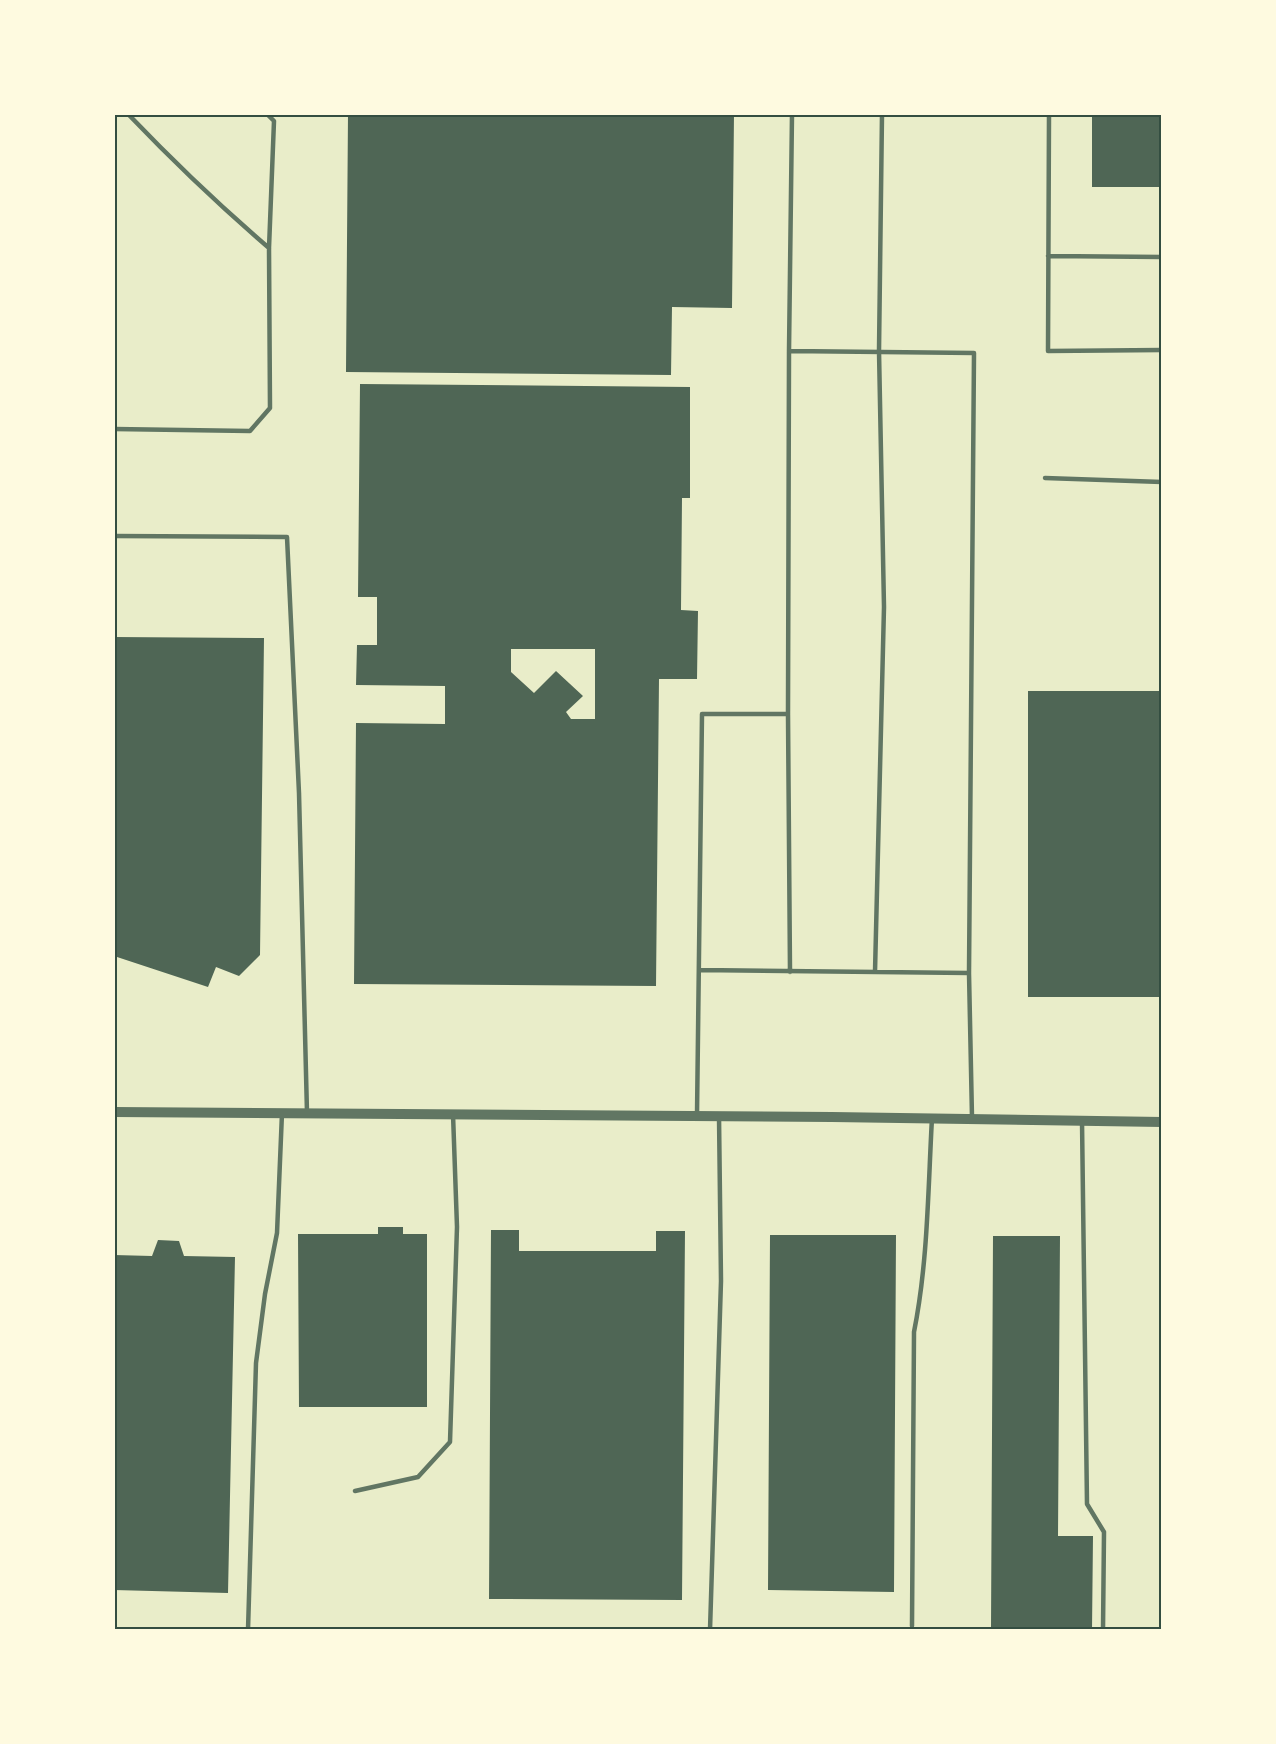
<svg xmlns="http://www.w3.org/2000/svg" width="1276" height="1744" viewBox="0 0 1276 1744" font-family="'Alegreya Sans',sans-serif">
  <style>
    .building { fill: #4f6655; fill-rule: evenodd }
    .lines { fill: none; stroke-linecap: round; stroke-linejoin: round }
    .service { stroke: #617663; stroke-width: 4.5 }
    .tertiary { stroke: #617663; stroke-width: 10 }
    .neatline { fill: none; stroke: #344e41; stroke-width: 2 }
  </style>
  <rect width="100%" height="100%" fill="#e9edc9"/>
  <path class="building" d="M348,114H734L732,308L672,307L671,375L346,372Z
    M1092,114H1162V187H1092Z
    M360,384L690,387V498H682L681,610L698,611L697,679H659L656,986L354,984L356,723L445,724V686L356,685L357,645H377V597H358ZM511,649H595V719H571L566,712L583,696L556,671L534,693L511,672Z
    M114,637L264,638L260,955L239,976L216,967L208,987L114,956Z
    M1028,691H1162V997H1028Z
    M378,1227H403V1234H427V1407H299L298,1234H378Z
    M491,1230H519V1251H656V1231H685L682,1600L489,1599Z
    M770,1235H896L894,1592L768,1590Z
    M993,1236H1060L1058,1536H1093L1092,1630H991Z
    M158,1240L179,1241L184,1256L235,1257L228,1593L114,1590V1255L152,1256Z"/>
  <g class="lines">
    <path class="service" d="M128,114C173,161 220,206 269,248
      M1049,114L1048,351L1162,350
      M1048,256L1162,257
      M789,351L792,114
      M114,429L250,431L270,408L269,248L274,121L267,114
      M1045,478L1162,482
      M114,536L287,537L299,793L307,1113
      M788,714L790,972
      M699,970L969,973
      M875,972L884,607L879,351L882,114
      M697,1115L702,714H788L789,351L974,353L969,973L972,1117
      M1082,1121L1087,1504L1104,1532L1103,1630
      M355,1491L418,1477L450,1442L457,1227L453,1114
      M912,1626L914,1332C928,1262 928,1189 932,1118
      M248,1630L256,1363L265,1294L277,1233L282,1113
      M710,1630L721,1281L719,1116"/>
    <path class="tertiary" d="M114,1112L832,1117L1162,1122"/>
  </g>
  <rect width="1276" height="1744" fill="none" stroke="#fefae0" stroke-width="231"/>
  <rect x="116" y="116" width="1044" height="1512" class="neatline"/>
</svg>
